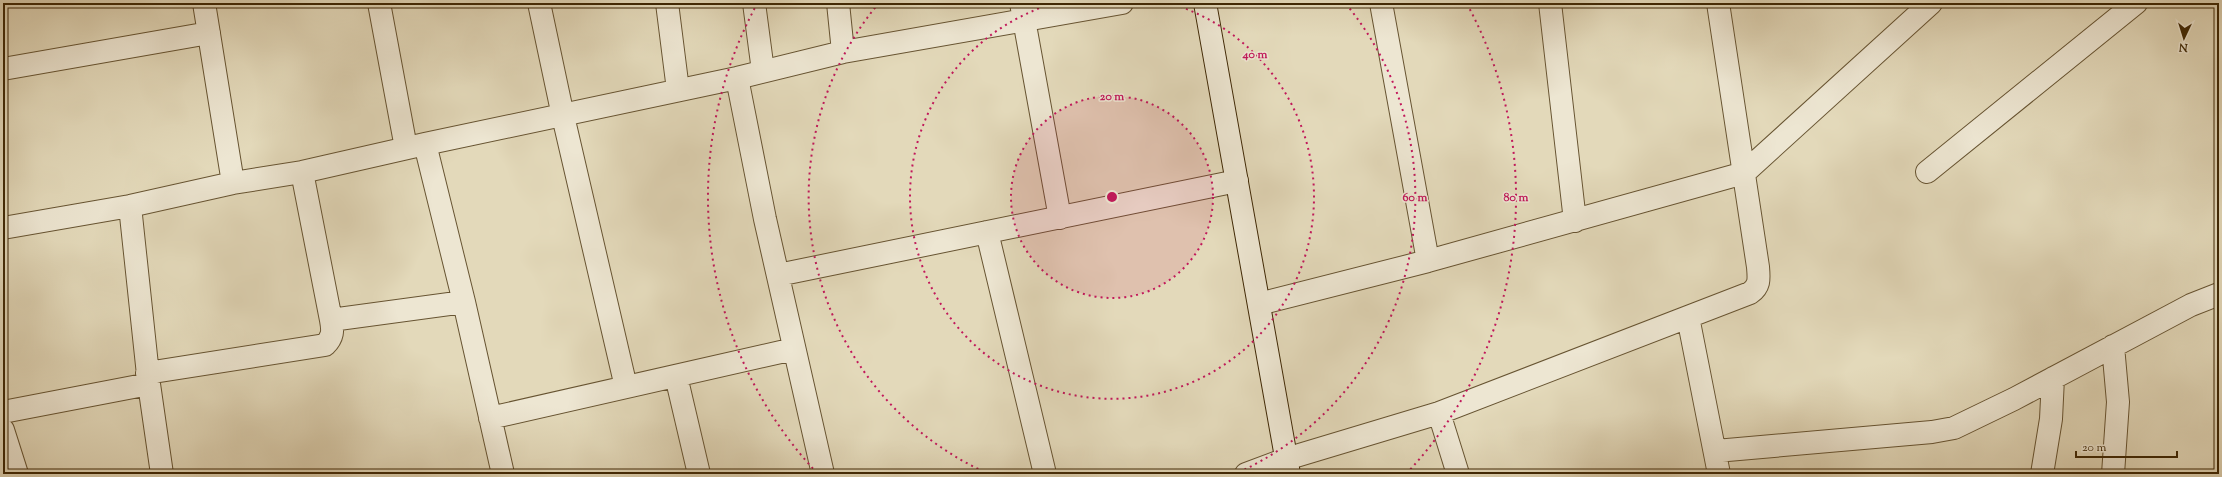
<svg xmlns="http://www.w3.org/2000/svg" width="2222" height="477" viewBox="0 0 2222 477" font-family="'Sorts Mill Goudy',serif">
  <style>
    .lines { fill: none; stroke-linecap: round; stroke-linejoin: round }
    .street-casing { stroke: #675432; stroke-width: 24 }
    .secondary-casing { stroke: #3e2704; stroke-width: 24 }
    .street { stroke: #ede6d2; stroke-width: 22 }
    .secondary { stroke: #ede6d2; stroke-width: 22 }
    .ring { fill: none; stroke: #c2185b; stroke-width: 2; stroke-dasharray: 2 4 }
    .centre { fill: #c2185b; stroke: #ede6d2; stroke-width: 2 }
    .ring-label { font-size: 12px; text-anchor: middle; font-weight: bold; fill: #c2185b; stroke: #ede6d2; stroke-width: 3; stroke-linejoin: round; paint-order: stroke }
  </style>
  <rect width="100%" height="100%" fill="#e3d9ba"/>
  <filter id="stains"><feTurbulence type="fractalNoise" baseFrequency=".005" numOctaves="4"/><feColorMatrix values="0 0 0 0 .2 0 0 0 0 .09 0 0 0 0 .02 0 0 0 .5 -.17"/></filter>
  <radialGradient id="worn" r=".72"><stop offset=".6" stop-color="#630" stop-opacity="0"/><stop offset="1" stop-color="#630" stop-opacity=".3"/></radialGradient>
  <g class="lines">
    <defs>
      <path id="street" d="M204,3L233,183
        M379,3L406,148
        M539,3L563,116L626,387
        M667,3L678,90
        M754,3L763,71
        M838,3L843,52
        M1021,3L1060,218
        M1381,3L1428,261
        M1550,3L1575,221
        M3,69L209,33
        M737,78L765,219L823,474
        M425,144L464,302L503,474
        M1927,172L2136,3
        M130,206L149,384L162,474
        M3,228L130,206L233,183L302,172L425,144L737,78L843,52L1122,3
        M987,232L1045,474
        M778,275L1237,181
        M1259,304L1428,261L1744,173L1931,3
        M1688,317L1719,474
        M331,320L464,302
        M147,373L325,345C333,337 333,331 331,320L302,172
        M676,376L699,474
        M3,412L149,384
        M1439,413L1458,474
        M490,418L794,349
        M3,430L17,474
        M1716,451L1932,432L1954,428L2014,399L2191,305L2219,294
        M1246,474L1286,459L1439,413L1750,293C1760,286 1759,279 1758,267L1718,3
        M2042,474L2051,419L2053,378
        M2113,474L2118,402L2113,346"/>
      <path id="secondary" d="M1205,3L1289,474"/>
    </defs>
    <use href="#street" class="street-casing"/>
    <use href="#secondary" class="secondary-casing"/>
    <use href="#street" class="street"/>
    <use href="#secondary" class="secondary"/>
  </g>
  <circle cx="1112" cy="197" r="101" fill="#c2185b" fill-opacity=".12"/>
  <g class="ring">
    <circle cx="1112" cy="197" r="101"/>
    <path d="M1169 3A202 202 0 1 1 1055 3"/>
    <path d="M989 474A303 303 0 0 1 878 4M1346 4A303 303 0 0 1 1235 474"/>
    <path d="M817 473A404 404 0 0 1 757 4M1467 4A404 404 0 0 1 1407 473"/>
  </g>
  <circle cx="1112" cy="197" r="6" class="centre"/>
  <g class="ring-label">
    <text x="1255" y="58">40 m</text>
    <text x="1112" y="100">20 m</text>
    <text x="1415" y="201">60 m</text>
    <text x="1516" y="201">80 m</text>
  </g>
  <rect width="2222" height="477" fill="none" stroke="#e3d9ba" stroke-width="16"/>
  <rect x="4" y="4" width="2214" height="469" fill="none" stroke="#3e2704" stroke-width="2"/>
  <rect x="8" y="8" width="2206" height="461" fill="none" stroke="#3e2704"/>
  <g transform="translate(2184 38) rotate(184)" stroke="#ede6d2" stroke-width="3" paint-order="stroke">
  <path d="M0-3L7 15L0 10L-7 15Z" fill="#3e2704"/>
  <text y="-6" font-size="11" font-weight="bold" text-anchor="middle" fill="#3e2704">N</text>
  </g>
  <path d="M2076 451v6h101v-6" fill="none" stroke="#3e2704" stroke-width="2"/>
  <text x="2082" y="451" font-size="12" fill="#3e2704" stroke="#ede6d2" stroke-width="3" paint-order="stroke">20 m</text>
  <rect width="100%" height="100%" filter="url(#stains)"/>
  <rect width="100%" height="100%" fill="url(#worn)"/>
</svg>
